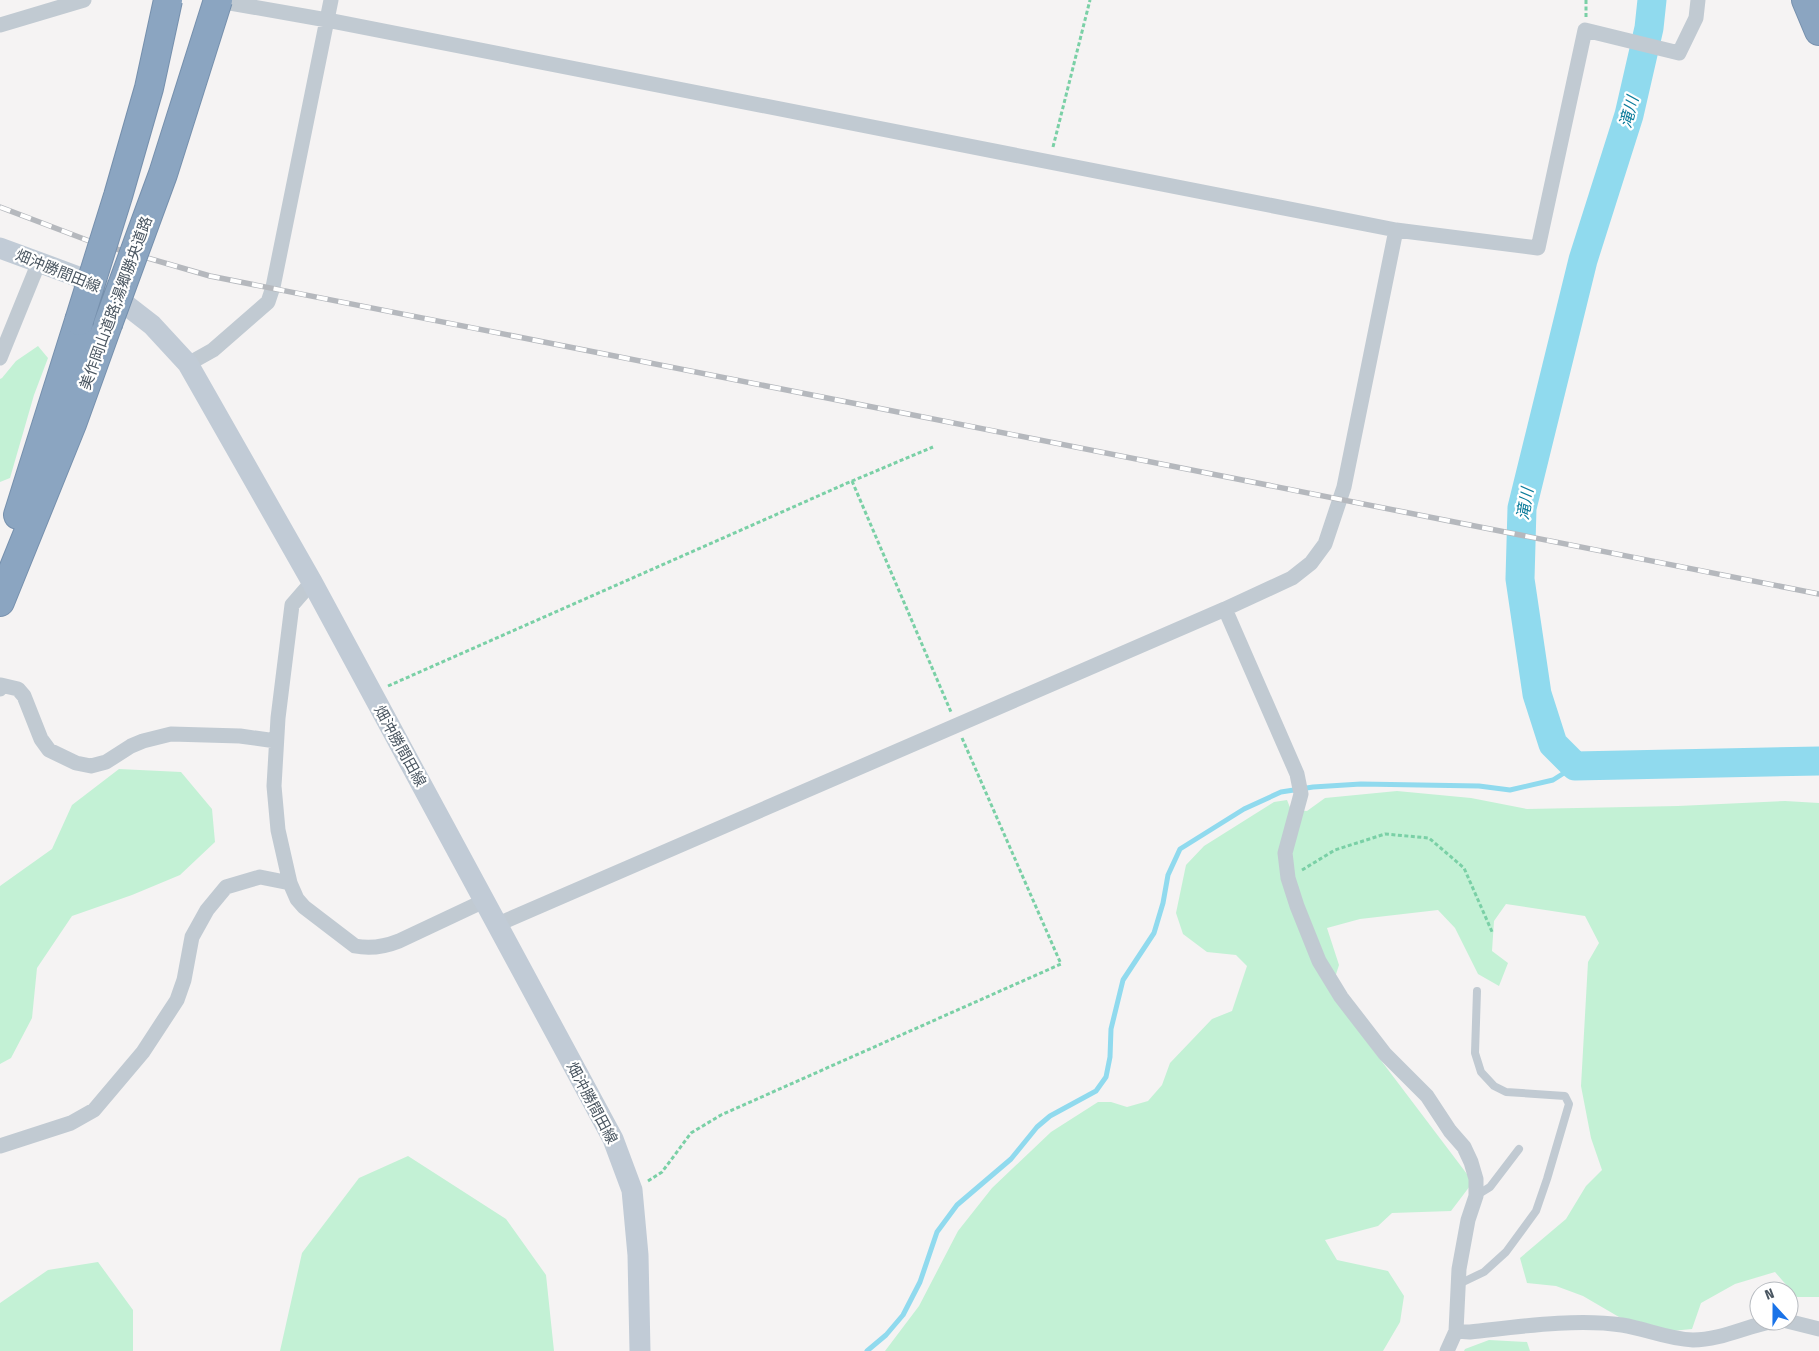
<svg xmlns="http://www.w3.org/2000/svg" width="1819" height="1351" viewBox="0 0 1819 1351" font-family="'Fira Sans Condensed','Noto Sans JP',sans-serif">
  <style>
    .green { fill: #c3f1d5 }
    .lines { fill: none; stroke-linecap: round; stroke-linejoin: round }
    .stream { stroke: #90daee; stroke-width: 5 }
    .river { stroke: #90daee; stroke-width: 29 }
    .highway-casing { stroke: #7690ad; stroke-width: 30 }
    .path { stroke: #7ad0a6; stroke-width: 3; stroke-dasharray: 4 2.5; stroke-linecap: butt }
    .lane { stroke: #c1cad2; stroke-width: 8 }
    .street { stroke: #c1cad2; stroke-width: 15 }
    .secondary { stroke: #c1cbd6; stroke-width: 21 }
    .highway { stroke: #8ba5c1; stroke-width: 28 }
    .rail-casing { stroke: #b5b8bd; stroke-width: 5.5 }
    .rail { stroke: #fff; stroke-width: 4; stroke-dasharray: 11; stroke-linecap: butt }
    .highway-bridge-casing { stroke: #7690ad; stroke-width: 30; stroke-linecap: butt }
    .highway-bridge { stroke: #8ba5c1; stroke-width: 28 }
    .labels { text-anchor: middle; dominant-baseline: central; stroke-width: 4.5; stroke-linejoin: round; paint-order: stroke }
    .street-label { font-size: 15px; fill: #4a5661; stroke: #fff }
    .water-label { font-size: 16px; font-style: italic; fill: #0c7c9b; stroke: #fff }
  </style>
  <rect width="100%" height="100%" fill="#f5f3f3"/>
  <path class="green" d="M38,346L48,358L34,395L10,478L0,482V379L2,378L16,361Z
    M119,769L181,772L212,809L215,842L180,875L132,895L72,916L37,968L32,1018L11,1058L0,1064V886L52,849L72,805Z
    M1397,791L1471,798L1527,809L1678,806L1785,801L1819,803V1297H1797L1775,1272L1735,1284L1701,1303L1692,1329L1661,1332L1619,1317L1583,1296L1556,1286L1527,1283L1520,1258L1566,1219L1586,1186L1602,1170L1591,1138L1581,1086L1588,962L1599,943L1585,916L1506,904L1494,921L1492,951L1508,963L1499,986L1478,974L1455,928L1438,910L1360,919L1327,928L1339,965L1330,993L1473,1182L1451,1211L1392,1213L1378,1226L1325,1240L1337,1260L1388,1271L1404,1296L1400,1322L1383,1351H885L919,1306L958,1231L992,1188L1051,1132L1098,1102H1111L1127,1107L1148,1101L1162,1085L1170,1063L1212,1019L1232,1011L1247,966L1236,955L1207,952L1183,934L1176,913L1186,865L1204,846L1274,802L1287,800L1291,810L1307,811L1325,798Z
    M408,1156L506,1219L546,1275L554,1351H280L302,1253L359,1178Z
    M98,1262L133,1310V1351H0V1303L48,1270Z
    M1489,1340L1527,1342L1530,1351H1464L1465,1349Z"/>
  <g class="lines">
    <path class="stream" d="M867,1351L886,1335L903,1315L920,1282L937,1232L957,1205L1011,1159L1037,1127L1050,1116L1096,1091L1106,1077L1110,1057L1111,1029L1123,980L1154,933L1163,903L1168,875L1180,849L1244,809L1281,792L1313,787L1361,784L1479,786L1510,790L1553,780L1575,766"/>
    <path class="river" d="M1652,0L1649,28L1629,115L1583,260L1522,508L1520,579L1537,694L1553,744L1575,766L1819,761"/>
    <defs>
      <path id="highway" d="M1806,0L1819,31
        M18,515L79,321
        M0,602L72,424L108,324"/>
    </defs>
    <use href="#highway" class="highway-casing"/>
    <path class="path" d="M1586,0V17
      M1053,147L1090,0
      M852,481L951,712
      M388,686L852,481L933,447
      M1302,870L1335,850L1385,834L1429,838L1464,868L1493,934
      M648,1181L662,1172L691,1133L721,1115L1061,964L962,738"/>
    <path class="lane" d="M1477,1195L1490,1187L1519,1149
      M1459,1284L1484,1272L1506,1252L1536,1211L1547,1179L1569,1104L1565,1096L1506,1092L1494,1086L1481,1072L1475,1053L1477,991"/>
    <path class="street" d="M213,0L327,20L1396,230L1538,248L1585,30L1679,53L1696,18L1698,0
      M0,25L84,0
      M0,358L39,262
      M188,364L213,350L268,302L273,287L331,0
      M312,582L292,605L278,718L274,786L278,830L290,883L297,899L304,907L355,946C370,949 384,947 399,941L484,901
      M1225,609L1297,774L1301,794L1285,853L1288,878L1297,906L1319,961L1341,997L1385,1054L1427,1096L1450,1131L1464,1147L1471,1162L1476,1179V1196L1468,1220L1459,1269L1456,1331L1447,1351
      M0,689L1,685L18,689L24,696L41,739L49,750L76,763L91,766L106,762L131,746L143,741L171,734L240,736L276,741
      M496,925L1225,609L1292,578L1311,563L1325,544L1344,487L1396,230
      M0,1146L71,1123L94,1110L143,1052L177,1000L184,980L192,937L207,910L226,887L260,877L290,883
      M1787,1321L1819,1329
      M1456,1331L1470,1332C1517,1327 1575,1318 1622,1325C1647,1329 1667,1339 1693,1340C1722,1340 1748,1325 1775,1321"/>
    <path class="secondary" d="M0,248L76,276L112,294L152,325L188,364L312,582L613,1139L632,1190L638,1255L640,1351"/>
    <use href="#highway" class="highway"/>
    <defs>
      <path id="rail" d="M0,207L92,242L210,276L1819,594"/>
    </defs>
    <use href="#rail" class="rail-casing"/>
    <use href="#rail" class="rail"/>
    <defs>
      <path id="highway-bridge" d="M79,321L118,196L149,88L168,0
        M108,324L163,174L218,0"/>
    </defs>
    <use href="#highway-bridge" class="highway-bridge-casing"/>
    <use href="#highway-bridge" class="highway-bridge"/>
  </g>
  <g class="labels">
    <g class="street-label">
      <text transform="translate(58 271) rotate(22)">畑沖勝間田線</text>
      <text transform="translate(116 303) rotate(-70)">美作岡山道路;湯郷勝央道路</text>
      <text transform="translate(400 746) rotate(61)">畑沖勝間田線</text>
      <text transform="translate(592 1103) rotate(62)">畑沖勝間田線</text>
    </g>
    <g class="water-label">
      <text transform="translate(1629 112) rotate(-75)">滝川</text>
      <text transform="translate(1525 504) rotate(-81)">滝川</text>
    </g>
  </g>
  <g transform="translate(1774 1306) rotate(339)"><circle r="24" fill="#ffffff" stroke="#b7bbc0"/>
  <path d="M0-4L9 19L0 12L-9 19Z" fill="#1a73e8"/>
  <text y="-8" font-size="14" font-weight="bold" text-anchor="middle" fill="#4a5661">N</text>
  </g>
</svg>
